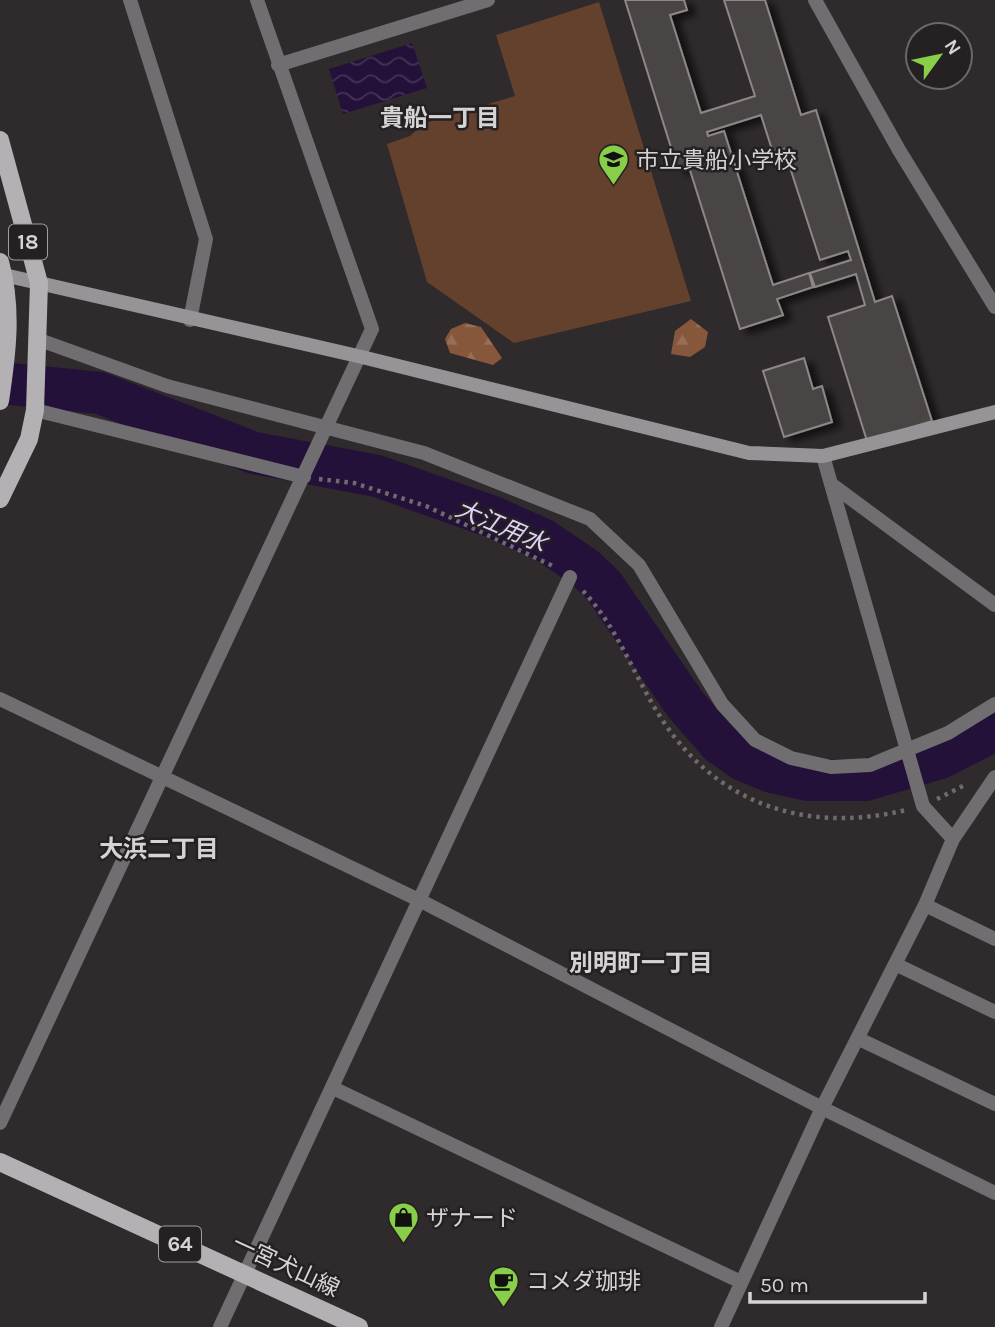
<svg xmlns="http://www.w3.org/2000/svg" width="995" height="1327" viewBox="0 0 995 1327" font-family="Karla,'Noto Sans JP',sans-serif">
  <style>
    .green { fill: #64412c }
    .forest { fill: url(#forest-firs) }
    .water { fill: url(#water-waves) }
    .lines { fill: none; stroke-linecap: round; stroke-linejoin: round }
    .river { stroke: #24113a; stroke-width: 42 }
    .building { fill: #4a4545; stroke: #8d8787; stroke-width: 2; filter: url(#shadow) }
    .path { stroke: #6f6b6d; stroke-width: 4.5; stroke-dasharray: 3.5 5; stroke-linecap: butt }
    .street { stroke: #706e70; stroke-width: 14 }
    .secondary { stroke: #969496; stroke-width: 14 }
    .primary { stroke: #b4b1b4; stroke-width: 18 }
    .labels { text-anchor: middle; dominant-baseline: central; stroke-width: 5; stroke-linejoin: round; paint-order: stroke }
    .shield { fill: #252122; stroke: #a19e9f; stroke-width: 2 }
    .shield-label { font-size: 21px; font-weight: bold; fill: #d6d3d4 }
    .poi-label { font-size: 23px; fill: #d6d3d4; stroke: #252122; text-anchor: start }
    .street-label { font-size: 23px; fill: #d6d3d4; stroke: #252122 }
    .neighbourhood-label { font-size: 24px; font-weight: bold; fill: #d6d3d4; stroke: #252122 }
    .water-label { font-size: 24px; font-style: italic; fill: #e0d0fc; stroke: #252122 }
  </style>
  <defs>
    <pattern id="forest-firs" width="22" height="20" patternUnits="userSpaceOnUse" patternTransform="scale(1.75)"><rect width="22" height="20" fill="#87573c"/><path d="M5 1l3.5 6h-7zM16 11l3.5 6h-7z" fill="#976e57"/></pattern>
    <pattern id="water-waves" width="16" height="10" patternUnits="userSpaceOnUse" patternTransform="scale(1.75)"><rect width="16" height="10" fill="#24113a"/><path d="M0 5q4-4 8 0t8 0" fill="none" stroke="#433356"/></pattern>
    <filter id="shadow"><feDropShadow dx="8" dy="4.5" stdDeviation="3.5" flood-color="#0009"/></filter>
  </defs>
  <rect width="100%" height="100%" fill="#2f2a2c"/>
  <path class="green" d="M599,2L691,301L514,343L427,282L387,144L410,136L425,123L515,96L496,35Z"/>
  <path class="forest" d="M691,319L708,332L705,347L690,357L671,354L675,331Z
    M465,323L481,327L502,358L493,365L450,353L445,339L451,329Z"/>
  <path class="water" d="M412,43L427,88L343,114L329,69Z"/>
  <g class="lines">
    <path class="river" d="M0,383L100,393L254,453L377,476L493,517L544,540L585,568L603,585L685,704L719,743L743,760L772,772L808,780H865L940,758L995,730"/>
  </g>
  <path class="building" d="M625,0H684L687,10L670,15L701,113L755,96L724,0H765L801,115L816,110L875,302L892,296L932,421L867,441L828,317L865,305L856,274L815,287L810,273L851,260L848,251L820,260L784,149L773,153L761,115L707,132L708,136L724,131L773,285L809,273L813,287L777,299L783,315L740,329L689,167L678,170Z
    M804,358L813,389L822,386L832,422L784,437L763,371Z"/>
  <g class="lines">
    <path class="path" d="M319,479L354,483L426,506L555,567
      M583,591C618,628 634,676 661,718C717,805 807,834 906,810
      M937,799L967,784"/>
    <path class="street" d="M130,0L206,239L190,320
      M815,0L899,150L995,307
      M278,65L488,0
      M37,339L167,386L424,453L590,519L639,565L722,704L755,740L791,758L831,767L870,765L948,733L995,704
      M35,410L304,477
      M831,484L995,605
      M0,699L421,901L822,1108L995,1193
      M953,839L995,777
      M925,905L995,939
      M895,964L995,1012
      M859,1039L995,1104
      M333,1088L741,1282
      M0,1123L372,329L257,0
      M220,1327L570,577
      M721,1327L822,1108L925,905L953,839L923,806L823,456"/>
    <path class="secondary" d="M0,274L362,357L749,453L823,456L995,412"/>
    <path class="primary" d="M0,140L39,283L35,410L29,439L0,499
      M0,262C13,309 7,354 0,401
      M0,1162L359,1327"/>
  </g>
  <defs>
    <symbol id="school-pin" viewBox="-11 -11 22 30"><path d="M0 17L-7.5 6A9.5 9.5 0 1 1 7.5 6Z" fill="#89ce48" stroke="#252122"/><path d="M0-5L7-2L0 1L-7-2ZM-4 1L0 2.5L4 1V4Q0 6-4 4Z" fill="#111"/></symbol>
    <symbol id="shop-pin" viewBox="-11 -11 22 30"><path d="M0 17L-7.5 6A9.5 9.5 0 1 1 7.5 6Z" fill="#89ce48" stroke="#252122"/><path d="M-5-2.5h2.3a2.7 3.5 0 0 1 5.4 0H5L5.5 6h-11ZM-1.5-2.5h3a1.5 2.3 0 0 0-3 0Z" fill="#111"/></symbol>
    <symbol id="cafe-pin" viewBox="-11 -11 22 30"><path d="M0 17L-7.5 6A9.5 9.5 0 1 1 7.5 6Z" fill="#89ce48" stroke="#252122"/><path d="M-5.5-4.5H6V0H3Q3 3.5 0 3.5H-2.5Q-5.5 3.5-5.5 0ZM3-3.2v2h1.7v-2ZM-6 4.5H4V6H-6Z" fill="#111"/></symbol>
  </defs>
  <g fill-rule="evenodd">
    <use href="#school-pin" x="596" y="142" width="35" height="47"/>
    <use href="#shop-pin" x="386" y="1200" width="35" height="47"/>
    <use href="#cafe-pin" x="486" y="1264" width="35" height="47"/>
  </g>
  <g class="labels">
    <g class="shield">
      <rect x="9" y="224.5" width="38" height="35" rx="5"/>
      <rect x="159" y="1226.5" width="42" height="35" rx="5"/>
    </g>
    <g class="shield-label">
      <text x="28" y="242">18</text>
      <text x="180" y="1244">64</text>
    </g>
    <g class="poi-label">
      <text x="636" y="160">市立貴船小学校</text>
      <text x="426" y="1218">ザナード</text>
      <text x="526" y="1281">コメダ珈琲</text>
    </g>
    <g class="street-label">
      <text transform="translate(286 1266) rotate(25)">一宮犬山線</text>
    </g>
    <g class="neighbourhood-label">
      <text x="440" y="118">貴船一丁目</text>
      <text x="159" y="849">大浜二丁目</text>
      <text x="641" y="963">別明町一丁目</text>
    </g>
    <g class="water-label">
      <text transform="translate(501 526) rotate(23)">大江用水</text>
    </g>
  </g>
  <g transform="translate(939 56) rotate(57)"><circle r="33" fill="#252122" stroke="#6c6869" stroke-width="2"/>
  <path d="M0-5L12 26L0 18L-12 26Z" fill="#89ce48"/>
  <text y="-10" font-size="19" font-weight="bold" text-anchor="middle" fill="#d6d3d4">N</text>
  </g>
  <path d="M750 1292v10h175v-10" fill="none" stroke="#d6d3d4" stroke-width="3.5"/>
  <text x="760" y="1292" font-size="21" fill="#d6d3d4" stroke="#252122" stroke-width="5" paint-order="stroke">50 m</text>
</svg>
